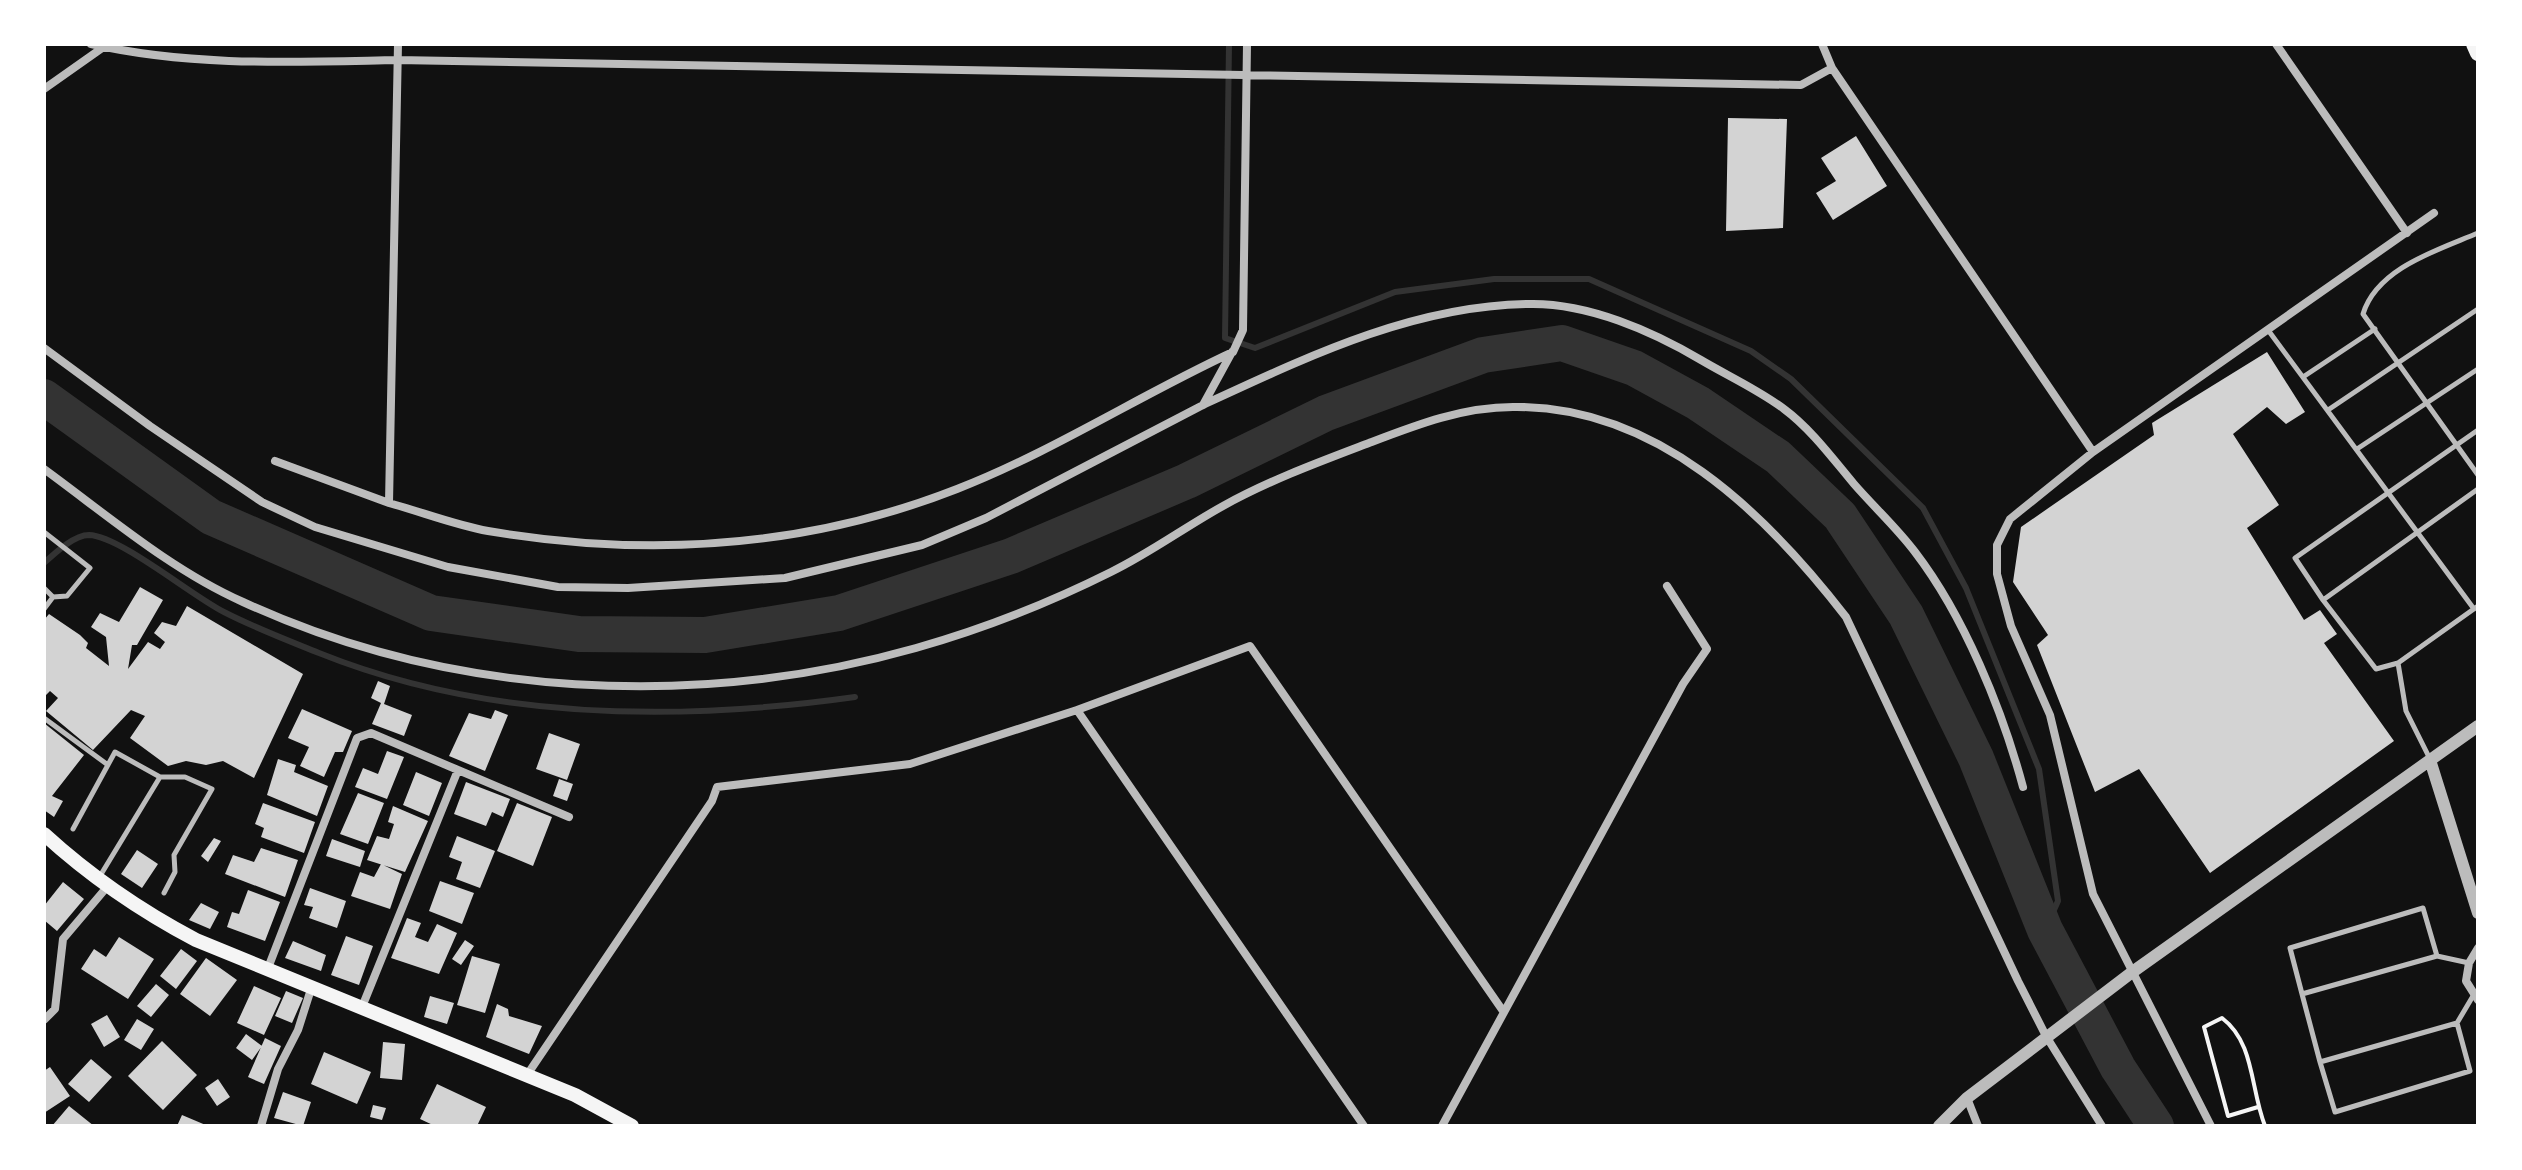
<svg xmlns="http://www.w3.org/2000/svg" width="2522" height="1170" viewBox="0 0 2522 1170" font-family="'Libre Baskerville',serif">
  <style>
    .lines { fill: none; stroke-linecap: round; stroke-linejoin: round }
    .stream { stroke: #333; stroke-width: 6 }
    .river { stroke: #333; stroke-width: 36 }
    .building { fill: #d3d3d3 }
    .path { stroke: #f5f5f5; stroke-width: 4 }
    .service { stroke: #bcbcbc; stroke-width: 5 }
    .minor { stroke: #bcbcbc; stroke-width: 8 }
    .tertiary { stroke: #bcbcbc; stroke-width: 12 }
    .primary { stroke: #f5f5f5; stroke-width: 14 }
    .trunk { stroke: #f5f5f5; stroke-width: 16 }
  </style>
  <rect width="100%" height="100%" fill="#111"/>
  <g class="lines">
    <path class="stream" d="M1229,44L1225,338L1255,348L1395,292L1494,279H1589L1751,351L1791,379L1923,508L1966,588L2039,769L2058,901L2045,930
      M44,563C55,553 74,535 89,535C120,536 192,596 224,612C255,628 287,640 319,653C488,721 677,722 855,697"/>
    <path class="river" d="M44,397L211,517L431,613L579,634L705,635L839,613L1011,556L1187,481L1326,413L1483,355L1562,343L1634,368L1698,403L1778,457L1840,516L1906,615L1976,758L2045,930L2118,1068L2156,1126"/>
  </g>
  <path class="building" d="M1728,118L1787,119L1783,228L1726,231Z
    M1856,136L1887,186L1833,220L1816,193L1836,181L1821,158Z
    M2267,352L2305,412L2286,424L2267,407L2233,434L2279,505L2247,528L2304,620L2320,610L2337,634L2324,643L2394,741L2210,873L2139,769L2095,792L2037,645L2048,635L2013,582L2021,527L2154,435L2152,423Z
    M140,587L163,600L137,645H132L128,669L148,642L160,649L165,642L154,633L162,622L176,626L187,606L303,674L254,778L223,761L206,765L186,761L168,766L130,738L145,716L131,710L93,750L46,711L58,698L50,691L44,697V620L49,614L80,635L88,643L86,648L109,666L106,637L91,627L100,613L119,622Z
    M378,681L390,686L384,704L412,715L404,736L372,724L381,703L371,698Z
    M302,709L352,731L343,752H335L324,777L300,766L309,747L288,738Z
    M495,710L508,715L485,771L449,756L469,713L491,719Z
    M44,723L84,755L52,796L63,801L54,817L44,810Z
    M549,733L580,744L567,780L536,769Z
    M387,751L404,757L387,799L355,787L363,768L378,774Z
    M278,759L296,765L294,772L328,786L317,816L267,795Z
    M416,772L442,783L429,816L403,805Z
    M559,779L573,784L567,801L553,796Z
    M466,782L510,799L503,817L492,812L486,826L454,814Z
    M358,793L384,803L368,844L340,834Z
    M263,803L315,822L304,853L261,837L264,828L255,824Z
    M517,803L552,817L533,866L497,851Z
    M393,806L428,821L405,872L367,860L377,836L389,839L394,824L388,822Z
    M457,836L495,851L480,888L456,879L462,862L449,857Z
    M214,838L221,841L208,862L201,856Z
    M332,839L365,851L360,867L326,856Z
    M261,848L298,860L285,897L225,874L233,855L254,862Z
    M137,850L158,864L142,888L121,874Z
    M381,864L402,874L390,909L351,896L360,872L374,877Z
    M440,881L474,893L462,924L429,911Z
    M63,882L84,899L57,931L44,920V906Z
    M310,888L346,901L337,928L309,918L313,907L304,905Z
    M248,890L280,902L265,941L227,927L232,912L239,914Z
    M201,903L219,912L210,929L189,920Z
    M407,918L421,923L415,937L428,942L437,924L457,933L439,974L391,958Z
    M346,936L373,946L359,985L331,975Z
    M119,937L154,959L128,999L81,969L94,949L106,957Z
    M465,940L474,946L461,965L452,959Z
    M293,941L326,955L321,971L285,958Z
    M181,949L197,961L176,989L160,976Z
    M472,956L500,964L485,1013L457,1005Z
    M206,958L237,980L210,1016L180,994Z
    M156,984L169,995L151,1017L137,1006Z
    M254,986L281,998L264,1035L237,1023Z
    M286,991L303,998L292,1023L275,1016Z
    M430,996L454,1003L447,1024L424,1017Z
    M497,1004L508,1009L509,1016L542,1026L529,1054L486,1037Z
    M107,1015L120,1037L104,1047L91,1024Z
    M137,1019L154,1029L141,1050L124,1040Z
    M246,1034L262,1046L252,1060L236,1048Z
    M265,1038L281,1046L264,1084L248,1077Z
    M162,1041L197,1075L163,1110L128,1076Z
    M383,1042L405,1044L402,1080L380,1078Z
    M324,1052L371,1072L357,1104L311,1084Z
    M91,1059L112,1077L89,1102L68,1084Z
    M50,1067L70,1096L44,1113V1071Z
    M218,1079L230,1097L217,1106L205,1088Z
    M437,1084L486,1107L477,1126H435L420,1119Z
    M283,1092L311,1102L303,1126L274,1118Z
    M373,1105L386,1108L382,1120L370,1117Z
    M69,1106L94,1126H52Z
    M182,1115L208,1126H177Z"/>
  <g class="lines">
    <path class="path" d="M2258,1107L2228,1116L2204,1027L2222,1018C2255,1043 2250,1088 2265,1126"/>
    <path class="service" d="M2478,233C2438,250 2377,268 2363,314L2478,475
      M2268,330L2474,609
      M2303,377L2375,329
      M2328,410L2478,309
      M2357,449L2478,369
      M44,532L90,568L67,596L53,597L44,609
      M44,588L53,597
      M2323,600L2295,558L2478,430
      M2398,663L2376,669L2323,600L2478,489
      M44,718L108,765
      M2430,759L2406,711L2398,663L2478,606
      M73,829L115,752L160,777
      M100,876L160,777H185L212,789L174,855L175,872L164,893
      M2302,994L2290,948L2423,908L2437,956
      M2457,1023L2320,1062L2335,1112L2470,1071L2457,1023L2473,996
      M2320,1062L2302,994L2437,956L2469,963"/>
    <path class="minor" d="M91,44C192,67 295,62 397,60L1801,85L1832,68
      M398,44L389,503C422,512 455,525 488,531C648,558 804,549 957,489C1052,452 1140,395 1233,352L1243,330L1247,44
      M1822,44L1832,68L2093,452
      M2276,44L2407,233
      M44,89L105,46
      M44,348L150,426L262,502L315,527L448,567L558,587L628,588L785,578L922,545L986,518L1203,405L1232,352
      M1203,405C1307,357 1414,305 1530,304C1588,303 1652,331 1701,360C1728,376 1759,390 1784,409C1811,429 1833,459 1854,484C1874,507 1897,528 1915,552C1964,616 2002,709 2023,787
      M275,461L389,503
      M44,469C107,515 171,570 243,602C451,698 697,710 916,648C983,629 1049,603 1111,572C1150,553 1185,527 1223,506C1270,480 1319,462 1369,443C1416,425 1462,407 1513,407C1655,405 1765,512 1846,617L2018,981L2046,1036L2102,1126
      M2478,948L2469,963L2466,981L2478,1000
      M268,968L357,738L371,733L458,770
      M362,1007L458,770L569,817
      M44,1020L55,1009L63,939L107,887
      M527,1075L712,801L717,787L910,764L1077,710
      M1967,1098L1978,1126
      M261,1126L278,1069L298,1030L312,986
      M1364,1126L1077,710L1250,646L1503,1011
      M1442,1126L1683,684L1707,649L1667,586
      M2211,1126L2093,894L2050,715L2011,626L1997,574V545L2010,519L2093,452L2434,213"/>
    <path class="tertiary" d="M2430,760L2478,913
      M1939,1126L1967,1098L2131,973L2478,726"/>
    <path class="primary" d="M44,834C91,877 139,910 196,940L575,1095L632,1126"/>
    <path class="trunk" d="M2474,44L2478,53"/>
  </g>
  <rect width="2522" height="1170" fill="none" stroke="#ffffff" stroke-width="92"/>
</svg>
